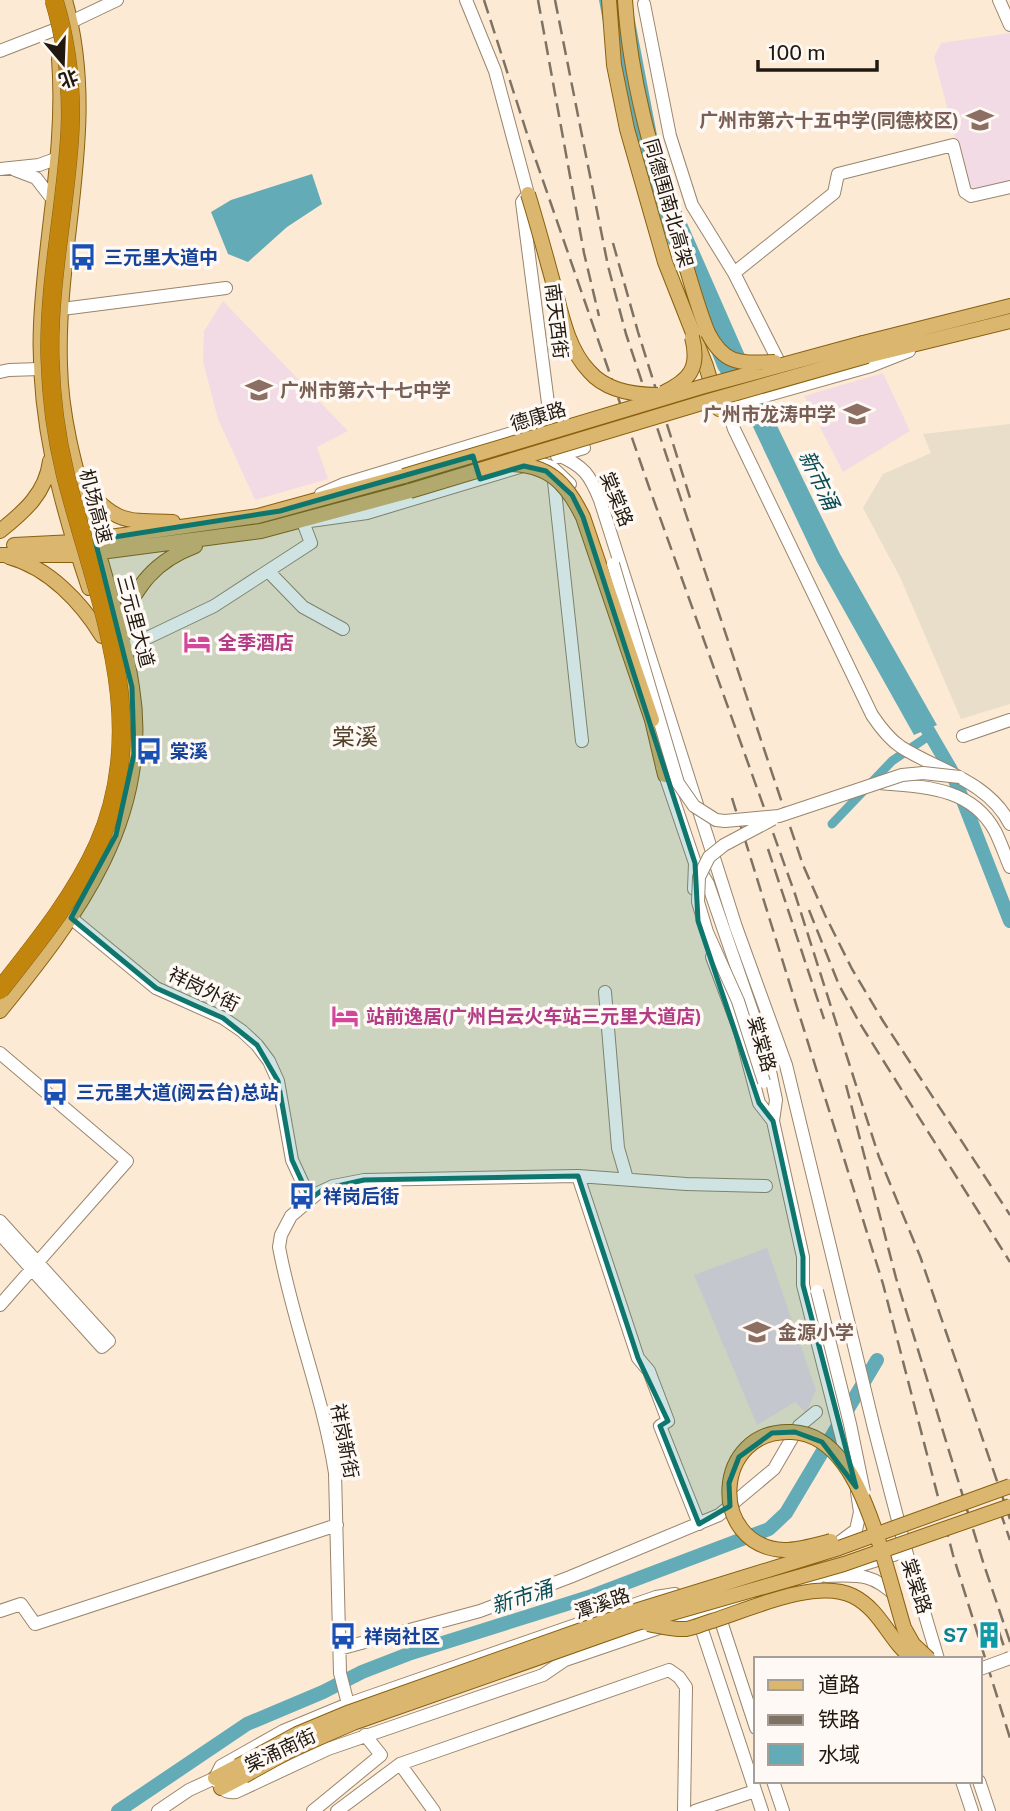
<svg xmlns="http://www.w3.org/2000/svg" width="1010" height="1811" viewBox="0 0 1010 1811" font-family="'Public Sans','Noto Sans SC',sans-serif">
  <style>
    .industrial { fill: #e8dec9 }
    .education { fill: #f3dbe6 }
    .water { fill: #63acb7 }
    .lines { fill: none; stroke-linecap: round; stroke-linejoin: round }
    .canal { stroke: #63acb7; stroke-width: 9 }
    .river { stroke: #63acb7; stroke-width: 14 }
    .minor-casing { stroke: #99856c; stroke-width: 14 }
    .major-casing { stroke: #8a600e; stroke-width: 16 }
    .minor { stroke: #fff; stroke-width: 12 }
    .major { stroke: #dab66e; stroke-width: 14 }
    .rail { stroke: #7e7263; stroke-width: 2.5; stroke-dasharray: 14 7; stroke-linecap: butt }
    .minor-bridge-casing { stroke: #99856c; stroke-width: 14; stroke-linecap: butt }
    .major-bridge-casing { stroke: #8a600e; stroke-width: 16; stroke-linecap: butt }
    .highway-bridge-casing { stroke: #8a600e; stroke-width: 19; stroke-linecap: butt }
    .minor-bridge { stroke: #fff; stroke-width: 12 }
    .major-bridge { stroke: #dab66e; stroke-width: 14 }
    .highway-bridge { stroke: #c2860e; stroke-width: 18 }
    .marked { fill: #0f766e; fill-opacity: 0.2; stroke: #0f766e; stroke-width: 5; stroke-linejoin: round }
    .labels { text-anchor: middle; dominant-baseline: central; stroke-width: 7; stroke-linejoin: round; paint-order: stroke }
    .education-label { font-size: 19px; font-weight: bold; fill: #785e54; stroke: #fef9f4; text-anchor: end }
    .street-label { font-size: 19px; fill: #21190f; stroke: #fef9f4 }
    .transit-label { font-size: 19px; font-weight: bold; fill: #164399; stroke: #fef9f4; text-anchor: start }
    .hotel-label { font-size: 19px; font-weight: bold; fill: #b23c85; stroke: #fef9f4; text-anchor: start }
    .culture-label { font-size: 19px; font-weight: bold; fill: #0d838f; stroke: #fef9f4; text-anchor: end }
    .water-label { font-size: 21px; font-style: italic; fill: #084d55; stroke: #fef9f4 }
    .quarter-label { font-size: 23px; fill: #534129; stroke: #fef9f4 }
  </style>
  <rect width="100%" height="100%" fill="#fcead4"/>
  <path class="industrial" d="M1010,424V704L961,719L900,577L863,508L883,474L931,453L923,434Z"/>
  <path class="education" d="M1010,33V182L969,192L934,57L941,43Z
    M223,301L348,431L317,447L328,479L255,500L218,419L203,362L204,331Z
    M883,373L910,431L843,472L804,396Z
    M767,1248L816,1390L806,1413L795,1402L757,1425L694,1275Z"/>
  <path class="water" d="M599,0H631L657,135L669,182L766,403L819,512L840,554L937,725L914,735L817,562L745,410L718,369L661,225L603,22Z
    M312,174L322,204L287,227L248,262L228,254L211,212L231,200Z"/>
  <g class="lines">
    <path class="canal" d="M832,824L892,761L930,735"/>
    <path class="river" d="M919,715L951,770L1010,921
      M118,1811L247,1724L323,1692L362,1672L411,1653L589,1597L769,1529L786,1513L877,1360"/>
    <defs>
      <path id="minor" d="M466,0L495,71L528,194L522,202L548,403L558,457
        M999,0L1010,25
        M644,4L670,136L692,205L734,273L792,388
        M0,51L54,30L117,0
        M0,169L39,165L58,158
        M15,170L36,178L53,200
        M734,273L834,193L838,174L953,145L965,192L971,196L1010,187
        M62,309L226,288
        M0,372L9,370L40,369
        M727,407L734,429L872,715C880,727 889,739 901,747C939,771 988,781 1010,824
        M719,409L871,366L909,351
        M558,455C584,466 590,475 600,500L736,927L786,1065L874,1428L906,1551L938,1659
        M557,456L584,448
        M536,462L552,467L570,484
        M553,472L582,741
        M321,494L344,484L551,421
        M269,572L303,607L343,629
        M124,649L214,606L311,543L303,522L367,513L523,466
        M963,736L1010,720
        M662,766L695,863L694,889
        M880,783C924,787 971,787 995,831C1001,843 1005,855 1010,867
        M697,866L708,884L766,1052L776,1100L773,1121
        M71,918L156,988L223,1018L242,1031L257,1045L269,1061L278,1081L292,1160L310,1199
        M712,957L740,1031L759,1103L773,1121L803,1257V1285L844,1447L856,1476
        M605,992L618,1148L627,1179
        M0,1053L127,1161L0,1305
        M578,1176L638,1358L649,1371L668,1421L660,1426L699,1524
        M0,1221L109,1341L102,1347L0,1234
        M837,1544L856,1530L860,1512L857,1492
        M855,1567L906,1551
        M826,1576C859,1575 872,1573 896,1596
        M717,1609L756,1728
        M0,1611L21,1604L35,1624L337,1525
        M697,1615L762,1811
        M339,1649L480,1611L570,1577L719,1515L774,1469L799,1426L816,1412
        M348,1704L340,1673L335,1473C323,1396 293,1323 279,1247L281,1235L291,1216L318,1193L333,1186L364,1180L578,1176L686,1184L766,1186
        M400,1764L434,1811
        M215,1778L221,1766L283,1731L348,1704L656,1597L675,1594
        M217,1781C222,1790 226,1793 236,1792L328,1749L543,1675L565,1660L697,1615L818,1578
        M773,1781L783,1811
        M962,1781L972,1811
        M979,1781L989,1811
        M158,1811L189,1790L215,1778
        M313,1811L381,1755L365,1735
        M337,1811L400,1764L669,1670L679,1677L686,1687L684,1811
        M695,1811L755,1791"/>
      <path id="major" d="M609,0L614,65L627,129L665,262L706,366L719,409
        M625,0C630,81 652,153 676,231C686,265 695,301 708,333
        M59,59C66,148 45,235 41,324C37,416 60,502 89,588
        M863,343L1010,306
        M867,356L1010,321
        M81,484C117,523 122,521 173,522
        M0,531C24,512 46,493 50,461
        M14,545L74,542L258,516L404,476
        M0,555H78L261,531L410,491
        M9,557C49,568 81,602 102,636
        M118,623C139,586 152,562 195,546
        M652,720L665,775
        M0,1011C77,916 153,817 132,687C124,634 106,583 93,532C78,477 61,422 60,365C56,241 100,124 65,0
        M215,1778L238,1766
        M221,1788L244,1776"/>
    </defs>
    <use href="#minor" class="minor-casing"/>
    <use href="#major" class="major-casing"/>
    <use href="#minor" class="minor"/>
    <use href="#major" class="major"/>
    <path class="rail" d="M484,0L531,146L649,487L795,894L879,1157L920,1256L1010,1519
      M538,0L584,253L599,316
      M555,0L608,266L626,334L769,764L803,865L825,915L852,969L883,1021L1010,1215
      M613,243L638,332L691,501
      M732,798L883,1284L953,1555L1010,1738
      M768,849L824,1019
      M809,910L839,985L859,1022L1010,1262
      M846,1085L896,1278L984,1565L1010,1642
      M1000,1511L1010,1540
      M999,1632L1010,1664"/>
    <defs>
      <path id="minor-bridge" d="M613,564L678,783L694,806L716,820L725,821L779,816L902,775L923,773L960,777
        M764,1082L738,1001L707,932L698,902L699,877L709,857L724,845L773,819
        M817,1291L850,1424L864,1492
        M980,1669L1010,1658"/>
      <path id="major-bridge" d="M528,194C537,223 545,253 553,282C561,312 567,348 589,371C606,391 633,395 658,395
        M708,333C725,366 741,363 775,362
        M663,393C690,380 700,368 692,337
        M507,464C548,464 566,482 583,517L652,720
        M404,476L701,387L863,343
        M410,491L705,402L867,356
        M831,1541C816,1545 799,1550 784,1550C707,1546 713,1428 792,1432C814,1433 831,1446 844,1464C872,1502 890,1582 904,1628L913,1644L929,1659
        M648,1624C660,1626 674,1630 686,1629C694,1628 704,1623 712,1621C750,1609 816,1578 853,1596C881,1610 890,1642 913,1659
        M238,1766L297,1734L350,1712L632,1612L839,1548L1010,1486
        M244,1776L291,1750L353,1723L637,1623L844,1564L1010,1506"/>
      <path id="highway-bridge" d="M0,990C36,944 74,898 98,845C154,719 96,597 65,473C56,436 51,397 50,358C48,282 66,207 70,131C72,87 67,43 54,0"/>
    </defs>
    <use href="#minor-bridge" class="minor-bridge-casing"/>
    <use href="#major-bridge" class="major-bridge-casing"/>
    <use href="#highway-bridge" class="highway-bridge-casing"/>
    <use href="#minor-bridge" class="minor-bridge"/>
    <use href="#major-bridge" class="major-bridge"/>
    <use href="#highway-bridge" class="highway-bridge"/>
  </g>
  <path class="marked" d="M473,456L480,479L524,466L546,471L572,495L583,517L695,863L698,921L759,1103L773,1121L803,1257V1285L856,1487L822,1442L795,1432L772,1433L739,1457L729,1483L730,1506L699,1524L660,1426L668,1421L638,1358L578,1176L364,1180L324,1189L310,1199L292,1160L278,1081L257,1045L223,1018L156,988L71,918L116,835L134,754L132,687L95,540L280,511Z"/>
  <defs>
    <symbol id="school-bare" viewBox="-9 -9 18 18"><path d="M0-5L7-2L0 1L-7-2ZM-4 1L0 2.5L4 1V4Q0 6-4 4Z" fill="#8d6e63" stroke="#fef9f4" stroke-width="2.5" paint-order="stroke"/></symbol>
    <symbol id="bus-bare" viewBox="-9 -9 18 18"><path d="M-5-6H5V4H4V6H2V4H-2V6H-4V4H-5ZM-3.5-4V0h7V-4ZM-3.5 1.2v1.5H-2V1.2ZM2 1.2v1.5H3.5V1.2Z" fill="#1a4fb4" stroke="#fef9f4" stroke-width="2.5" paint-order="stroke"/></symbol>
    <symbol id="hotel-bare" viewBox="-9 -9 18 18"><path d="M-6-4.5h1.5V1H6V5H4.5V3h-9V5H-6ZM-4 0a1.8 1.8 0 1 1 3.6 0ZM.5 0V-2.5h3Q6-2.5 6 0Z" fill="#d1479c" stroke="#fef9f4" stroke-width="2.5" paint-order="stroke"/></symbol>
    <symbol id="building-bare" viewBox="-9 -9 18 18"><path d="M-4-6H4V6H1V3H-1V6H-4ZM-2.5-4.3h1.7v1.8h-1.7ZM.8-4.3h1.7v1.8H.8ZM-2.5-1h1.7V.8h-1.7ZM.8-1h1.7V.8H.8Z" fill="#0f9aa8" stroke="#fef9f4" stroke-width="2.5" paint-order="stroke"/></symbol>
  </defs>
  <g fill-rule="evenodd">
    <use href="#school-bare" x="961" y="101" width="38" height="38"/>
    <use href="#bus-bare" x="64" y="238" width="38" height="38"/>
    <use href="#school-bare" x="240" y="371" width="38" height="38"/>
    <use href="#school-bare" x="838" y="395" width="38" height="38"/>
    <use href="#hotel-bare" x="178" y="623" width="38" height="38"/>
    <use href="#bus-bare" x="130" y="732" width="38" height="38"/>
    <use href="#hotel-bare" x="326" y="997" width="38" height="38"/>
    <use href="#bus-bare" x="36" y="1073" width="38" height="38"/>
    <use href="#bus-bare" x="283" y="1177" width="38" height="38"/>
    <use href="#school-bare" x="738" y="1313" width="38" height="38"/>
    <use href="#building-bare" x="970" y="1616" width="38" height="38"/>
    <use href="#bus-bare" x="324" y="1617" width="38" height="38"/>
  </g>
  <g class="labels">
    <g class="education-label">
      <text x="959" y="120">广州市第六十五中学(同德校区)</text>
      <text x="280" y="390" text-anchor="start">广州市第六十七中学</text>
      <text x="836" y="414">广州市龙涛中学</text>
      <text x="778" y="1332" text-anchor="start">金源小学</text>
    </g>
    <g class="street-label">
      <text transform="translate(669 203) rotate(74)">同德围南北高架</text>
      <text transform="translate(557 321) rotate(83)">南天西街</text>
      <text transform="translate(538 416) rotate(-17)">德康路</text>
      <text transform="translate(617 499) rotate(68)">棠棠路</text>
      <text transform="translate(96 506) rotate(75)">机场高速</text>
      <text transform="translate(136 621) rotate(75)">三元里大道</text>
      <text transform="translate(204 989) rotate(26)">祥岗外街</text>
      <text transform="translate(762 1044) rotate(74)">棠棠路</text>
      <text transform="translate(345 1441) rotate(79)">祥岗新街</text>
      <text transform="translate(917 1586) rotate(72)">棠棠路</text>
      <text transform="translate(602 1603) rotate(-19)">潭溪路</text>
      <text transform="translate(280 1750) rotate(-25)">棠涌南街</text>
    </g>
    <g class="transit-label">
      <text x="104" y="257">三元里大道中</text>
      <text x="170" y="751">棠溪</text>
      <text x="76" y="1092">三元里大道(阅云台)总站</text>
      <text x="323" y="1196">祥岗后街</text>
      <text x="364" y="1636">祥岗社区</text>
    </g>
    <g class="hotel-label">
      <text x="218" y="642">全季酒店</text>
      <text x="366" y="1016">站前逸居(广州白云火车站三元里大道店)</text>
    </g>
    <g class="culture-label">
      <text x="968" y="1635">S7</text>
    </g>
    <g class="water-label">
      <text transform="translate(819 480) rotate(64)">新市涌</text>
      <text transform="translate(522 1597) rotate(-18)">新市涌</text>
    </g>
    <g class="quarter-label">
      <text x="355" y="736">棠溪</text>
    </g>
  </g>
  <rect x="754" y="1657" width="228" height="126" fill="#fef9f4" stroke="#a69f98" stroke-width="2"/>
  <rect x="768" y="1680" width="35" height="10" fill="#dab66e" stroke="#a69f98" stroke-width="2"/>
  <text x="818" y="1692" font-size="21" fill="#21190f">道路</text>
  <rect x="768" y="1715" width="35" height="10" fill="#7e7263" stroke="#a69f98" stroke-width="2"/>
  <text x="818" y="1727" font-size="21" fill="#21190f">铁路</text>
  <rect x="768" y="1744" width="35" height="21" fill="#63acb7" stroke="#a69f98" stroke-width="2"/>
  <text x="818" y="1762" font-size="21" fill="#21190f">水域</text>
  <g transform="translate(63 63) rotate(161)" stroke="#fef9f4" stroke-width="5" paint-order="stroke">
  <path d="M0-5L12 26L0 18L-12 26Z" fill="#21190f"/>
  <text y="-10" font-size="19" font-weight="bold" text-anchor="middle" fill="#21190f">北</text>
  </g>
  <path d="M758 60v10h119v-10" fill="none" stroke="#21190f" stroke-width="3.5"/>
  <text x="768" y="60" font-size="21" fill="#21190f" stroke="#fef9f4" stroke-width="5" paint-order="stroke">100 m</text>
</svg>
